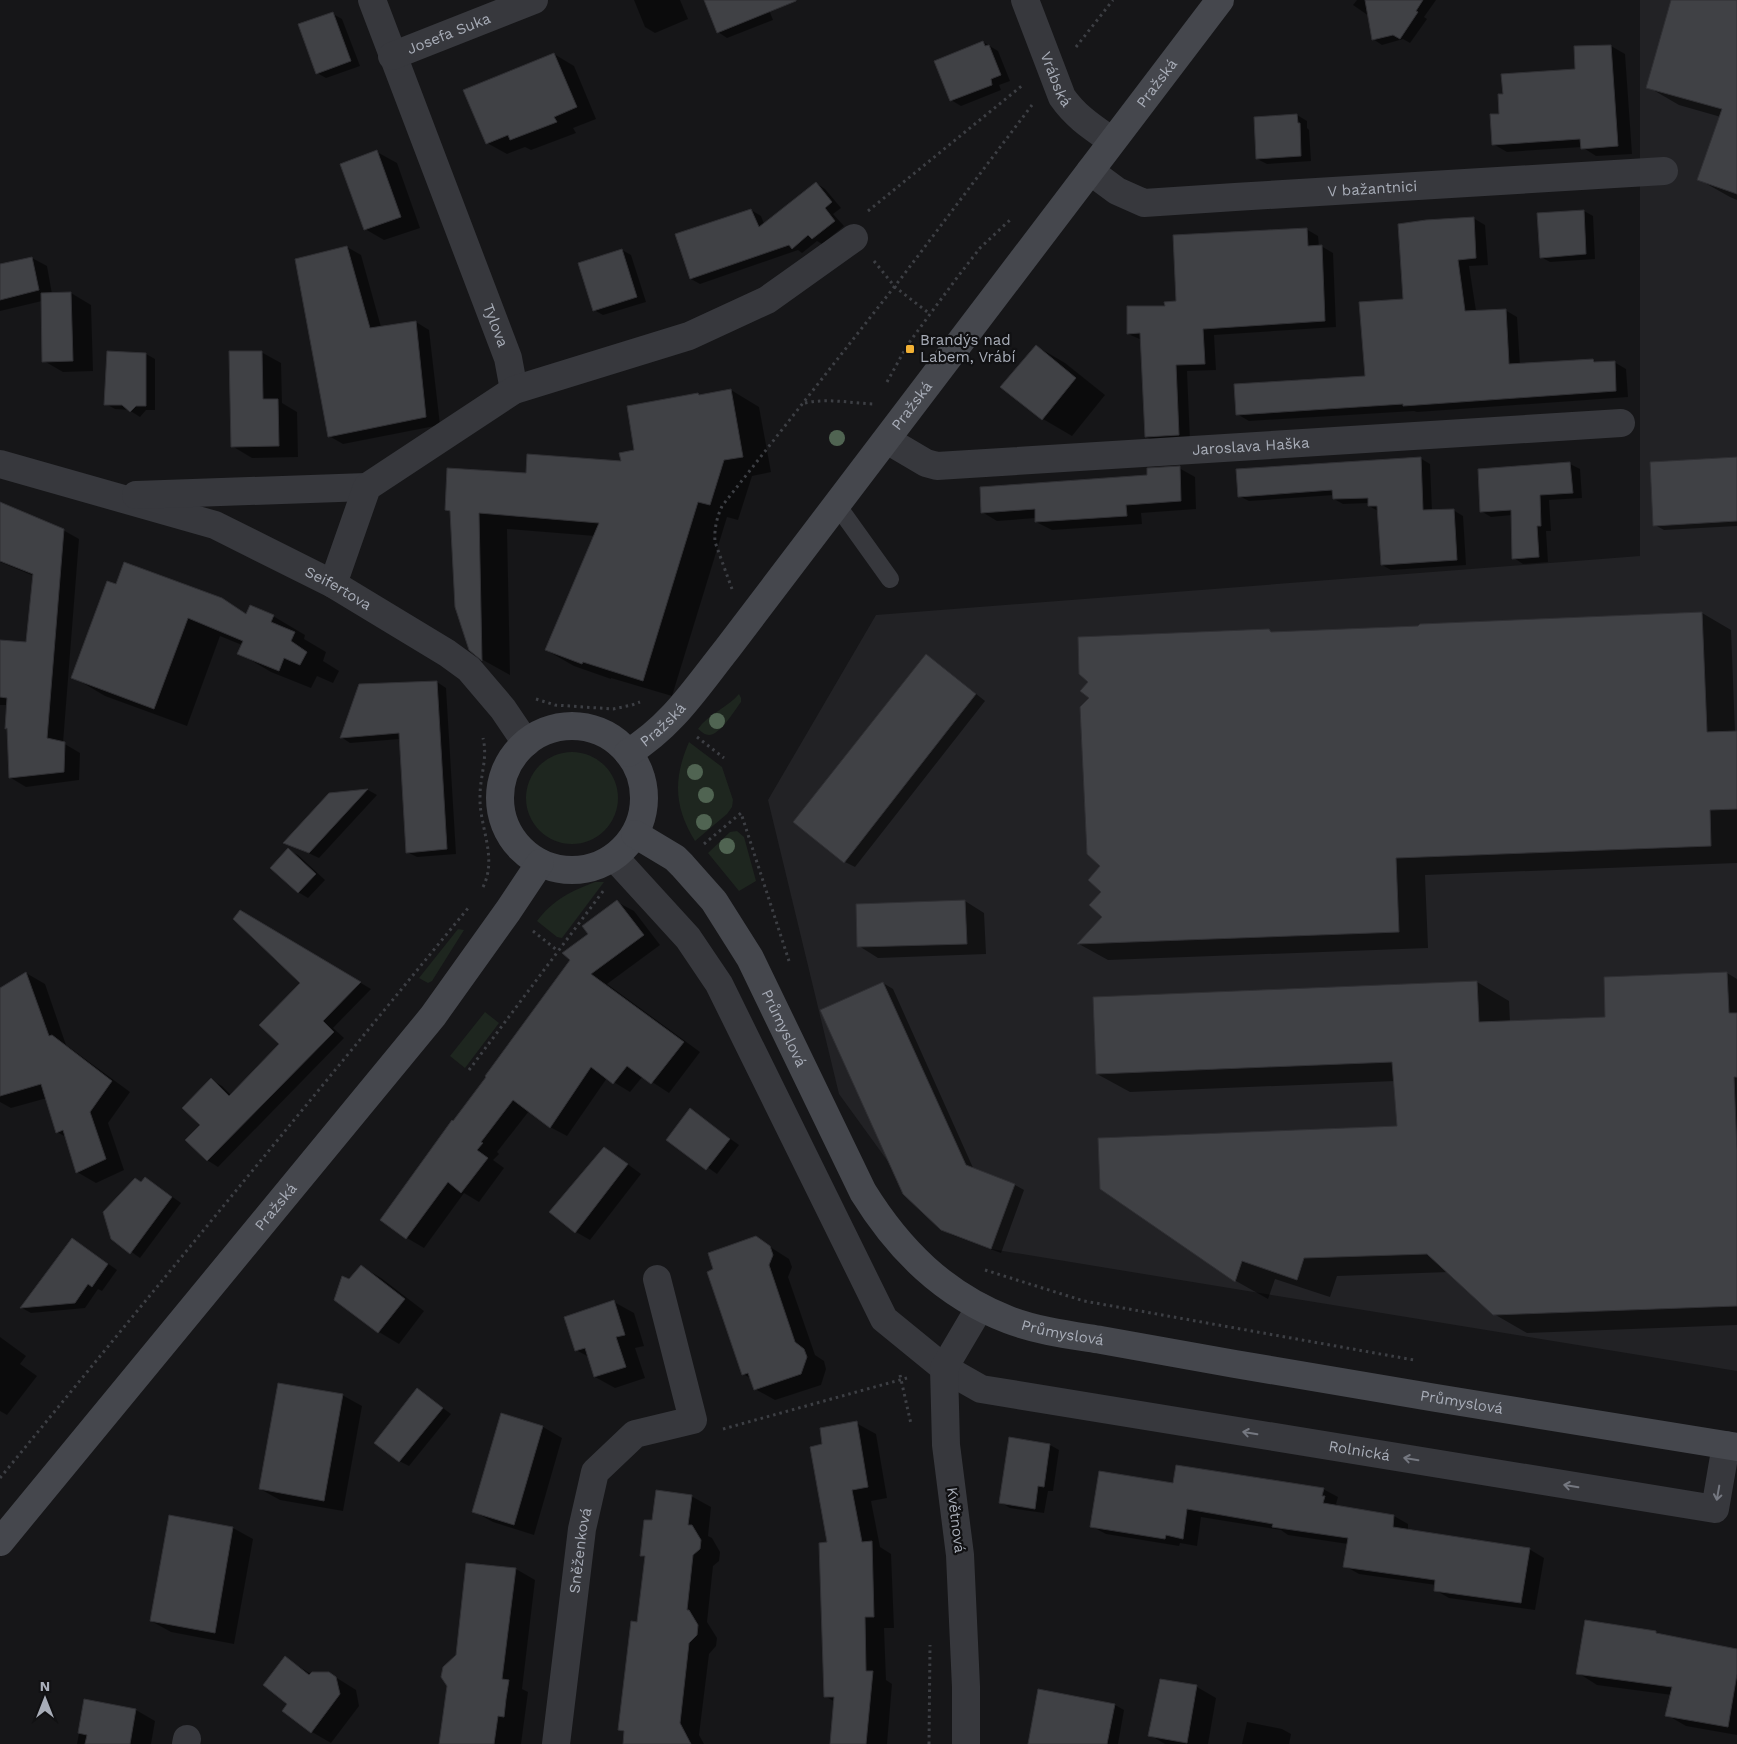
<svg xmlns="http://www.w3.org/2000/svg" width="1737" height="1744" viewBox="0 0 1737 1744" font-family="'Work Sans',sans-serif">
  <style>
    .built { fill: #222225 }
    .green { fill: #1e261f }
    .shadow { fill: #0007 }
    .building { fill: #404145; stroke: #303034 }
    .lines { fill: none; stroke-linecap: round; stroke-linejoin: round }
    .path { stroke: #3d3f44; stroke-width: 3; stroke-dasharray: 2.5 4; stroke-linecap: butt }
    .service { stroke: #37383d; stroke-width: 18 }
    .minor { stroke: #37383d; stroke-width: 28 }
    .secondary { stroke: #45474d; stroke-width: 28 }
    .tree { fill: #506452 }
    .oneway { stroke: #757881 }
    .poi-dot { fill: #f2b134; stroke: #111113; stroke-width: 2 }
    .labels { text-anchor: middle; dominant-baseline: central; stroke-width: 4.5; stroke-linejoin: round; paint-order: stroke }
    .street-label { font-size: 15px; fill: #a8adb8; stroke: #111113 }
    .poi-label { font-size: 15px; fill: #a8adb8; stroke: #111113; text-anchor: start }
  </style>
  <rect width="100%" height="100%" fill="#161618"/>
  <path class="built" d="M1640,0H1737V1371L991,1249L929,1218L839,1094L768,800L876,615L1640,556Z"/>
  <path class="green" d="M739,694L741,698V702C734,711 720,735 709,735C705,735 702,732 698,729C708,714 727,708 739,694Z
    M689,742L722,767L733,800L732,807L727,814L695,841C674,807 673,779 689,742Z
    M526 798a46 46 0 1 1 92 0a46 46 0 1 1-92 0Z
    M737,831L744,837L756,881L739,891L708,853L730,832Z
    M595,882H604L562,938L557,937L537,921C553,900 571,891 595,882Z
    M458,929L464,930L432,981L428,983L419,978Z
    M485,1012L499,1023L465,1068L450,1056Z"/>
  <path class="shadow" d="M634,0H680L688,19L655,33L645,27Z
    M705,0H765L773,20L727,38L718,32Z
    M1357,0H1436L1424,17L1427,19L1410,43L1403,39L1382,45L1373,39L1369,16L1353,5Z
    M1673,0H1737V200L1730,197L1698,179L1721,117L1679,105L1648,87Z
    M333,14L342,19L360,66L326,78L317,73Z
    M983,42L998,51L1010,81L999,85L1001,90L961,106L951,100Z
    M1611,46L1625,54L1632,154L1596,156L1582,147L1507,152L1493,144L1500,115L1577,70Z
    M554,54L574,66L596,119L573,128L576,133L531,150L525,147L507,154L487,143Z
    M1297,115L1307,121V128L1309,130L1311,161L1267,164L1257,159Z
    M377,152L397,163L420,228L384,240L365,229Z
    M816,183L825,189L841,208L833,214L844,226L822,244L817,241L802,253L798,250L700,284L691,279L751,210L761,216L764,224Z
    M1584,211L1593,216L1595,259L1550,262L1541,257Z
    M1473,218L1485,225L1488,265L1469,266L1476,311L1505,310L1517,317L1520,365L1593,360L1597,363L1614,362L1626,369L1628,397L1417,412L1414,411L1249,421L1237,414L1366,377L1404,300Z
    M1306,229L1318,236L1319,247L1321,246L1333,253L1336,327L1214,335L1216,370L1187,371L1190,441L1158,443L1146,437L1142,340L1128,334L1166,307Z
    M347,247L361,255L381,327L416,322L429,330L440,425L343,444L329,436Z
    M622,250L631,255L646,302L603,315L594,310Z
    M32,258L47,266L52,294L71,293L91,305L93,371L63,372L44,361L42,301L0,311V266Z
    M1036,346L1065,363L1105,395L1072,436L1043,419L1002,387Z
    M261,352L281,363L282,403L297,412L298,457L252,458L232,446Z
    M146,354L155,359V410H146L140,417L129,410L115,409L106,404Z
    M731,390L759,407L771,472L752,476L738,520L727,517L672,696L611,678V679L574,666L546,650L595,536L507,529L510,675L483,660L470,649L452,513L446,510L527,474L623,462L698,394L702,396Z
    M1420,458L1430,464L1432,511L1453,510L1463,516L1466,565L1391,570L1382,565L1378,511L1369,506V503L1343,504L1334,499V495L1249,501L1239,496Z
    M1737,458V526L1664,530L1655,525Z
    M1570,464L1580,469L1582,498L1549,500L1551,531H1546L1548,562L1523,564L1514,558L1512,515L1491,517L1481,511L1479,470Z
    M1179,468L1195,477L1196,509L1141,513L1142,524L1052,530L1036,522V518L997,521L982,512L1148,476Z
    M0,504L63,530L79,539L63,743L80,753L79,780L26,787L11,778L8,729L7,728L8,705H0V642L27,643L34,576L0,562Z
    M117,586L221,599L247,615L273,616L305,635L304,639L326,652L323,661L339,671L333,683L317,676L311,688L271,672L239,653L242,645L220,636L187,726L105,696L73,677Z
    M1702,613L1731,630L1735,732H1737V863L1425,875L1428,948L1108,960L1079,944L1104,917L1101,866L1268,630L1272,633L1419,627Z
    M926,656L935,661L985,701L855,867L845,862L795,822Z
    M437,682L446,688L456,854L417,857L407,852L400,739L350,743L341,737Z
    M368,790L377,795L319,858L285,842L330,794Z
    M288,850L298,855L325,880L308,898L298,892Z
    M965,901L984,913L986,954L878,958L859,946Z
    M617,902L634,911L660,945L607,984L700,1052L669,1093L643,1076L630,1092L607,1078L567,1136L550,1127L529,1111L497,1152L499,1154L493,1160L504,1168L479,1202L464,1193L424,1248L407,1238L382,1220L590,934Z
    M240,912L371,989L333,1028L344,1038L218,1167L207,1160L201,1125L211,1080L222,1086L231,1095L280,1044L302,983Z
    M26,973L45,984L66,1045L130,1092L108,1123L124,1170L96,1183L77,1172L66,1137L57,1132L47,1098L11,1108L0,1102V989Z
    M1727,973L1737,979V1325L1527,1333L1494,1314L1449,1272L1337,1276L1330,1297L1275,1279L1268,1299L1236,1281L1101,1189L1398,1128L1395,1081L1130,1092L1097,1074L1477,982L1509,1001L1510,1022L1606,1018Z
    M883,983L893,989L974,1170L1015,1185L1024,1190L1001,1253L952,1235L941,1229Z
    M690,1110L739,1145L717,1174L668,1139Z
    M618,1157L641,1174L590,1240L576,1232Z
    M146,1178L181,1203L140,1258L112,1238Z
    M756,1238L789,1259L792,1267L788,1277L815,1355L824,1361L826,1369L821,1385L775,1400L755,1389L752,1379L743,1374L715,1270Z
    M82,1245L117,1270L102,1291L98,1289L85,1308L31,1313L22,1308Z
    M361,1266L381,1278L424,1311L399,1344L379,1332L336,1300Z
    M614,1302L634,1313L644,1346L635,1348L645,1378L615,1388L595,1377L589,1357L576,1350Z
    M0,1337L26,1356L20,1364L37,1376L7,1415L0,1411Z
    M417,1389L451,1414L409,1466L399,1461Z
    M342,1395L362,1406L343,1511L280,1500L260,1489Z
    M502,1415L543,1427L562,1438L534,1535L493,1522L473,1511Z
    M856,1423L876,1434L887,1498L871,1501L880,1547L891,1554L894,1628H884L886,1680L892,1684L887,1744H831L835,1702L825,1696L828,1544L824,1445Z
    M1010,1439L1050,1445L1059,1450L1053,1491H1048L1044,1513L1010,1508L1000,1502Z
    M1174,1484L1323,1489L1338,1497L1336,1504L1338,1506L1394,1516L1408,1524V1531L1529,1549L1544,1558L1535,1610L1449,1598L1435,1590L1436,1585L1359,1574L1345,1566L1348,1544L1288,1535L1281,1530L1201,1517L1197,1546L1180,1543L1179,1546L1106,1534L1091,1526Z
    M691,1496L711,1507L708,1536L712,1538L720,1552L719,1561L713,1566L707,1622L717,1638L716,1646L709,1654L699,1735L704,1744H624L625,1733L619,1729L638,1623L646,1558L641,1555L653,1522Z
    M170,1517L233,1528L253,1539L234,1644L171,1632L151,1621Z
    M516,1569L535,1580L522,1689L528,1692L521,1744H441L457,1655Z
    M1656,1632L1663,1636L1737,1650V1735L1686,1726L1667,1715L1672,1695L1597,1685L1578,1673Z
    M285,1658L311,1674L329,1673L356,1690L359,1706L331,1743L312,1732L289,1704Z
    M1161,1680L1197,1687L1216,1698L1208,1744H1165L1150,1735Z
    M85,1701L136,1710L155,1721L151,1744H77Z
    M1115,1705L1124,1710L1118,1744H1029Z
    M1247,1722L1282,1729L1291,1734L1289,1744H1242Z"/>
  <path class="building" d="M704,0H796V1L717,33Z
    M1365,0H1423L1416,11L1418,12L1400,39L1393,35L1372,40Z
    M1671,0H1737V194L1697,180L1722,109L1646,88Z
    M333,12L351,61L316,74L298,24Z
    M983,41L985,46L989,45L1001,75L991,79L992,85L950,101L934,61Z
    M1611,45L1618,146L1581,149L1580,139L1492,145L1490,114H1499L1498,94H1503L1501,74L1575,69L1574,46Z
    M554,53L577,107L554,117L557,122L510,140L508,135L486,144L463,90Z
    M1297,114L1298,123H1300L1301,156L1256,159L1254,117Z
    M377,150L401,217L364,230L340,164Z
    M816,182L832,202L825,208L835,221L812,239L808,235L792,249L789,245L690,279L675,234L751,209L759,227Z
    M1584,210L1586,254L1540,258L1537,213Z
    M1474,217L1476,258L1458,260L1465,311L1506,309L1509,364L1593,359L1594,362L1615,361L1616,391L1403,406V404L1236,415L1234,384L1365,376L1359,302L1403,299L1398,224L1426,220Z
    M1307,228L1308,246L1322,245L1325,321L1203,329L1205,364L1176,365L1179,435L1145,437L1140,333L1127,334V306H1165L1164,302L1176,301L1173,235Z
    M347,246L370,328L416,321L426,417L328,437L295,259Z
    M622,249L637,297L593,311L578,263Z
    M32,257L39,290L0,300V264Z
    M71,292L73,361L42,362L41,293Z
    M1036,345L1076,378L1042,420L1000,387Z
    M107,351L146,353V406H136L130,412L122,405H104Z
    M229,351H262L263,399H278L279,446L231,447Z
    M731,389L743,457L724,460L710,505L698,502L643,681L583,662L582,664L545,650L599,523L479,513L482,661L469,650L455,607L450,511L445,510L447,468L526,473L527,454L621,461L619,453L634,450L627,406L698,393L699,395Z
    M1421,457L1423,510L1454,509L1457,560L1381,565L1377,506H1368V498L1333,499L1332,490L1238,497L1236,469Z
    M1737,457V521L1653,526L1650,462Z
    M1570,462L1573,493L1540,495L1541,526H1537L1539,557L1512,559L1511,510L1480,512L1478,469Z
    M1180,466L1181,501L1126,505L1127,516L1035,522V509L981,513L980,487L1147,475V468Z
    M0,502L64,529L47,738L65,742L64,772L9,778L7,728L5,729L7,698L0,697V640L26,642L33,574L0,561Z
    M124,562L222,598L246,614L250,605L274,615L271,622L295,632L291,641L307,652L300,665L284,658L279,671L237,654L243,641L188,618L154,709L71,678L107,581L116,584Z
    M1702,612L1707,732L1737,731V809L1710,810L1711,846L1396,858L1399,932L1077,944L1102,917L1089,905L1101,892L1088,880L1100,866L1087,854L1080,707L1089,698L1080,691L1088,682L1079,674L1078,637L1269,629L1271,632L1418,626L1420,624Z
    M926,654L976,694L844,863L793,822Z
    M437,681L447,849L406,853L399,733L340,738L359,684Z
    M368,789L309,853L283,843L329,793Z
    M288,848L316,874L298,893L270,868Z
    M617,900L644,935L591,974L684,1042L651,1084L627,1066L613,1084L591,1067L550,1128L513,1100L481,1142L483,1143L477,1150L488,1158L461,1193L448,1182L406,1239L380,1220L452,1120L453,1121L486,1077L485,1076L570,960L562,953L588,934L582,926Z
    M965,900L967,944L857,947L856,904Z
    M240,910L361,982L323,1021L334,1032L207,1161L185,1140L200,1125L182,1108L211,1078L229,1096L279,1044L259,1025L300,983L233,919Z
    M26,972L49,1036L52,1035L112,1081L90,1112L106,1159L76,1173L63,1130L56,1133L41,1084L0,1096V988Z
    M1727,972L1729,1013H1737V1077H1734L1737,1150V1306L1493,1315L1427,1254L1304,1258L1297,1280L1242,1261L1235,1282L1100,1189L1098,1138L1397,1126L1392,1062L1096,1074L1093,997L1477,981L1479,1022L1605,1017L1604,977Z
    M883,982L966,1165L1015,1184L991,1249L941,1230L903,1194L820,1010Z
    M690,1108L730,1139L706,1170L666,1140Z
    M604,1147L628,1164L575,1233L549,1212Z
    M145,1177L172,1197L130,1254L111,1239L103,1212L135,1178L141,1182Z
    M756,1236L770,1246L773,1255L769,1265L795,1342L804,1349L807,1357L801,1374L754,1390L748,1373L742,1375L707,1272L713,1269L708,1253Z
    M72,1238L108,1264L92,1287L88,1284L75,1303L20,1308Z
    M361,1265L405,1299L378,1333L334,1300L342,1276L349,1279Z
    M614,1300L625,1335L616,1337L626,1367L594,1377L585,1348L575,1351L564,1317Z
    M278,1383L343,1394L324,1501L259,1489Z
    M417,1388L443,1408L399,1462L374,1443Z
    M501,1413L543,1426L514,1525L472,1512Z
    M857,1421L868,1487L852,1490L862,1542L872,1541L874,1617H865L866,1671H873L866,1744H830L834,1697H824L819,1543L827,1542L810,1447L822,1444L820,1428Z
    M1009,1437L1050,1444L1044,1487L1038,1486L1035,1509L999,1503Z
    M1176,1465L1324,1488L1322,1496H1325L1323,1503L1394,1515L1393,1527L1530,1548L1521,1603L1434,1591L1435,1580L1343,1567L1348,1538L1272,1527L1273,1524L1187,1509L1183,1539L1166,1535L1165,1539L1090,1527L1099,1471L1173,1483Z
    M656,1490L692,1495L688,1525H692L701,1540L700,1549L693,1555L687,1610H689L698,1625L697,1635L689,1643L680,1723L691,1744H623L624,1731L618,1730L631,1621L637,1622L645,1556H640L644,1520H652Z
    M169,1515L233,1527L215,1633L150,1621Z
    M466,1563L516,1568L502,1679L509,1680L506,1699L504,1717L498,1716L494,1744H439L447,1686L441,1677L443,1667L456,1655Z
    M1585,1620L1656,1631V1633L1737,1649V1674L1728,1727L1665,1716L1672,1687L1576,1674Z
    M285,1656L309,1675L312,1672H329L336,1677L340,1694L311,1733L282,1711L287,1704L263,1685Z
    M1160,1679L1197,1685L1187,1743L1148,1736Z
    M1038,1689L1115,1704L1107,1744H1028Z
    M84,1699L136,1709L130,1744H85L87,1735L78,1733Z"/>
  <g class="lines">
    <path class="path" d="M1076,47L1113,0
      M868,211L1024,84
      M874,261L895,287L930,314
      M887,382L908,344L956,279L980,248L1011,219
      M805,403C828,398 850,403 873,404
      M732,589L715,542C714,529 717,517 722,506L902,277L1032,105
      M536,699L555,705L613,709L632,705L640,702
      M697,737L724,758
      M704,844L741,813L789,961
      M483,887C498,857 479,827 480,796C480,776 488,758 483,738
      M533,931L558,951
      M469,1070L604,890
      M985,1270L1084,1301L1414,1360
      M900,1375L911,1424
      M723,1429L907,1378
      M0,1478L469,907
      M929,1744L930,1645"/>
    <path class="service" d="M837,505L890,579"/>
    <g class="minor">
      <path id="s1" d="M372,0L508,358L514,390"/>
      <path id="s2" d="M1025,0L1062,97C1076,117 1092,127 1112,141"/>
      <path id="s3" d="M392,56L534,0"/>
      <path id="s4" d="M1090,171L1117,191L1144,203L1235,197L1664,171"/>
      <path id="s5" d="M887,440L926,463L937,466L1621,423"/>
      <path id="s6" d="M0,464L215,525L333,584L447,653L469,669L503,709L526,743"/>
      <path d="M136,495L367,487"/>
      <path d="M333,584L367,487L514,390L689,336L767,300L854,238"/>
      <path id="s7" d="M614,857L688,938L719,984L884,1319L944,1368L981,1389L1715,1509L1726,1445"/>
      <path d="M186,1744L187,1739"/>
      <path id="s8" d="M556,1744L582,1529L595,1472L635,1434L693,1420L657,1279"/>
      <path d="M966,1744V1687L960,1555L946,1445L944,1368L980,1307"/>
    </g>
    <g class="secondary">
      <circle cx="572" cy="798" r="72"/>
      <path id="s9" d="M628,753C672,726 696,688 727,649L1220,0"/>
      <path id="s10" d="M635,834L675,858L682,865L714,901L750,958L863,1192C899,1250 944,1295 1009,1320C1038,1331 1070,1335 1101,1340C1146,1348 1191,1356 1235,1364C1402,1393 1570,1420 1737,1447"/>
      <path id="s11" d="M0,1542L433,1016L508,911L540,863"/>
    </g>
  </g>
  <g class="tree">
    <circle cx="837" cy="438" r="8"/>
    <circle cx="717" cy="721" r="8"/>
    <circle cx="695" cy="772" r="8"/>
    <circle cx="706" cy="795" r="8"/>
    <circle cx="704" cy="822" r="8"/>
    <circle cx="727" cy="846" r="8"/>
  </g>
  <defs><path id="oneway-shaft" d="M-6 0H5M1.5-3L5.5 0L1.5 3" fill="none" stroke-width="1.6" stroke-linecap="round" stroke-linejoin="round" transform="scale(1.25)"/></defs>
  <g class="oneway">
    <use href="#oneway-shaft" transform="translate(1250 1433) rotate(-171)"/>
    <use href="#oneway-shaft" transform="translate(1411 1459) rotate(-171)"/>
    <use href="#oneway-shaft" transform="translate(1571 1486) rotate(-171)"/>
    <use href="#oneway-shaft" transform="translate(1718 1493) rotate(100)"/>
  </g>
  <rect class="poi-dot" x="905" y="344" width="10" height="10" rx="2.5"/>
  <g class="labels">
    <g class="street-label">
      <text stroke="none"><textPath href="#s3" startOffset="61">Josefa Suka</textPath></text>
      <text stroke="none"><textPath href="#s2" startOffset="85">Vrábská</textPath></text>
      <text stroke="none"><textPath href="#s9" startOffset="855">Pražská</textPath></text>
      <text stroke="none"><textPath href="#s4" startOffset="292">V bažantnici</textPath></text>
      <text stroke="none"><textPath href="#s1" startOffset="348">Tylova</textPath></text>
      <text stroke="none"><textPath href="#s9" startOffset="450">Pražská</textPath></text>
      <text stroke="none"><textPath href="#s5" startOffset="371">Jaroslava Haška</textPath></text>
      <text stroke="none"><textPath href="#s6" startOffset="362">Seifertova</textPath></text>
      <text stroke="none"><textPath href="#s9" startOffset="45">Pražská</textPath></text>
      <text stroke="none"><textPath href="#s10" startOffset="250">Průmyslová</textPath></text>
      <text stroke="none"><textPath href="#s11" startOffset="434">Pražská</textPath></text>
      <text stroke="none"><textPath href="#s10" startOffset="685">Průmyslová</textPath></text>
      <text stroke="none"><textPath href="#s10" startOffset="1090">Průmyslová</textPath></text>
      <text stroke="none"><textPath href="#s7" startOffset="1042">Rolnická</textPath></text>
      <text transform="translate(956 1520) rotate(83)">Květnová</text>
      <text stroke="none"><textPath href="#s8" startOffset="195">Sněženková</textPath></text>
    </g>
    <g class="poi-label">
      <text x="920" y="340">Brandýs nad<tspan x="920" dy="17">Labem, Vrábí</tspan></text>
    </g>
  </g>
  <g transform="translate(45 1699)" stroke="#111113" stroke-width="4" paint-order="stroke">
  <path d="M0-4L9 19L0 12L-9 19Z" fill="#a8adb8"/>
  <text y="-8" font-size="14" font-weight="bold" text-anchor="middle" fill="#a8adb8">N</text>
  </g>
</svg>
